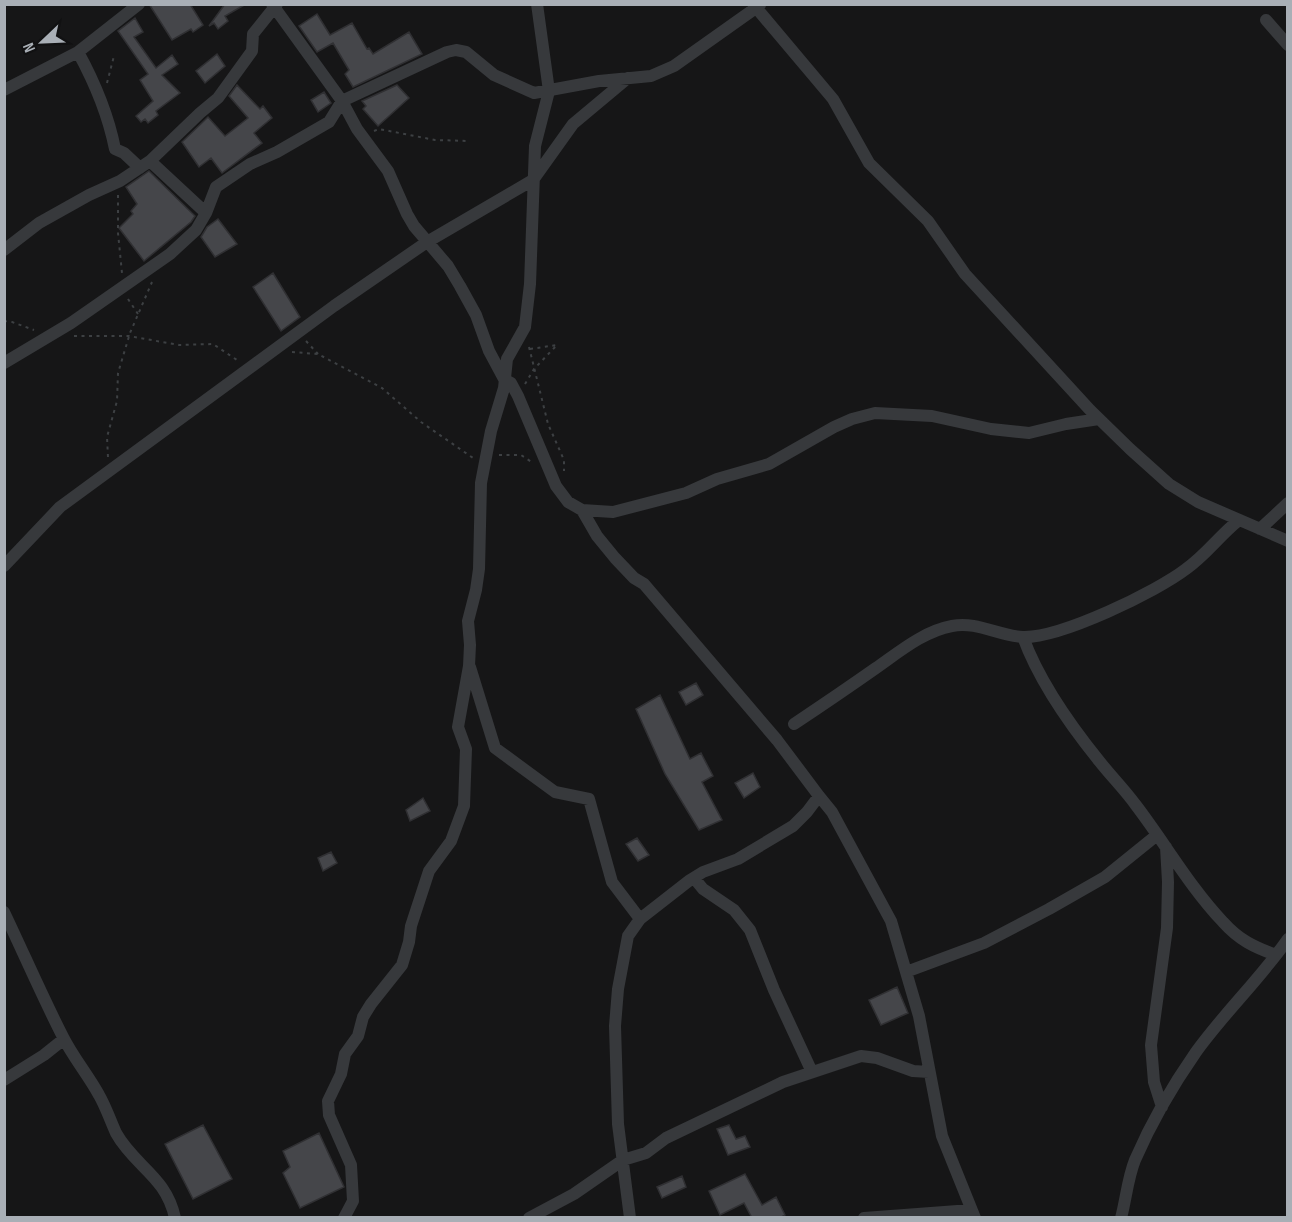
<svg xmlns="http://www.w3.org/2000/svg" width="1292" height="1222" viewBox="0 0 1292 1222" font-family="'Sofia Sans Condensed',sans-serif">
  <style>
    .building { fill: #45464a; stroke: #303033; stroke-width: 1.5 }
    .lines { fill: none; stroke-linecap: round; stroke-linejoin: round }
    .path { stroke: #3d4043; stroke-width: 2; stroke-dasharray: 3 4.5; stroke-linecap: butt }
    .street { stroke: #37393c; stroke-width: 12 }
  </style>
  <rect width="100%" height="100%" fill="#161617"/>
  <path class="building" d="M149,4H190L203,25L193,32L191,29L172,40Z
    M225,4H246L225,16L228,21L218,29L214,23L209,26Z
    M317,14L330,35L352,23L367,49L369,48L373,54L409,32L422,54L353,87L345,74L349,70L333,43L317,52L299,26Z
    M135,18L143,32L134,37L156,68L172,55L178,64L162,75L180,93L156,111L158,115L148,123L145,119L141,122L136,116L153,101L140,80L148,74L118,31Z
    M217,54L225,66L205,83L196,71Z
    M237,85L260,109L263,106L272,118L254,133L262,143L222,173L211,158L199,167L182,142L208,117L225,136L248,118L229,96Z
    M397,85L409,98L378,126L363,109L366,106L362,101Z
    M324,92L331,103L318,112L311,100Z
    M149,171L195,216L191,222L144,261L119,228L133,214L131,211L137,204L126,187Z
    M218,219L237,244L215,257L201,237L207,227Z
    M273,273L300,317L281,331L253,287Z
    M696,683L703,695L686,705L679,692Z
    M660,695L690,759L701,753L713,776L702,782L722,820L699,830L665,774L636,709Z
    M753,773L760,787L744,798L735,783Z
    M423,798L430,811L410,821L406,810Z
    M637,838L649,855L638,861L626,844Z
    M331,852L337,863L323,871L318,858Z
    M897,987L908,1013L881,1025L869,1000Z
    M203,1125L232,1179L193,1199L165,1144Z
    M729,1125L736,1139L745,1136L750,1147L728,1155L717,1129Z
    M319,1133L344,1187L300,1208L283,1173L290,1167L283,1151Z
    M745,1174L762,1205L776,1197L785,1215L780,1218H752L744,1203L720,1215L709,1191Z
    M682,1176L686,1187L662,1198L657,1187Z"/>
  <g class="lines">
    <path class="path" d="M107,83L114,56
      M374,131L379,129L435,140L469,141
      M118,195V233L122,273
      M128,299L138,314
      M4,321L12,322L34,330
      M74,336H129L179,345L213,344L237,360
      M306,341L318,354
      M529,347L548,424L564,460V471
      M292,352L318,354L382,388L421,422L473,458
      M525,384L534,369L557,345L530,349
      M499,455H521L533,463
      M108,457L107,437L117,401L118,373L130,333L152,282"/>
    <path class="street" d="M272,4L342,101L357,129L388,171L407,214L414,226L448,266L460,286L476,315L489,351L504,379L511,383L518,396L556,486L568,502L582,510L597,536L615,558L634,578L644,584L777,740L819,796L832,812L891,921L919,1016L942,1136L975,1218
      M753,4L833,99L869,163L928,221L965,274L1090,410L1130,449L1169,484L1198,502L1288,541
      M1266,20L1288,45
      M78,52C95,83 108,114 115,149L124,153L140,168
      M4,90L78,52L139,4
      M206,213L216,187L250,164L277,152L329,122L342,101L447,52L456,50L466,52L494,75L534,93L599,81L651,76L674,66L760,5
      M4,250L39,223L89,195L120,181L150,161L200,113L218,98L252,51L253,34L277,4
      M4,363L71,323L170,254L196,230L206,213L150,161
      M582,510L613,512L686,493L717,479L769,464L834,427L852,419L875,413L932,416L991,429L1029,433L1066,424L1099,419
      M1260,529L1288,503
      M4,566L60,507L334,306L427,242L533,180L573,124L628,78
      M1023,637C1039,681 1070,725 1100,762C1111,776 1124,789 1135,804C1165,843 1189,886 1223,922C1239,940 1254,947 1276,955
      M470,667L495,748L555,792L589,799L612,882L640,919
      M794,724C821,706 849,687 876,668C899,652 924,631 952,626C977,621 999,636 1023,637C1061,638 1156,592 1186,569C1206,555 1220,535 1239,520
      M694,878L703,889L734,910L750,930L774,990L812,1072
      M4,912C24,954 42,996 63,1037C73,1057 88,1075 99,1095C106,1107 110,1120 116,1133C135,1167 166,1176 175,1218
      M906,972L984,943L1049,909L1105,877L1157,835
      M4,1080L44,1055L64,1039
      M1162,1107L1154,1082L1151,1045L1167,928L1168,882L1166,847
      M344,1218L353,1201L351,1165L329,1115L328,1101L341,1074L345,1054L358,1036L363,1017L371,1004L402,965L409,942L411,926L429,871L451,841L464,806L466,749L458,727L469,666L470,645L468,621L476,590L479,569L481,483L491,431L504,388L507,359L525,327L530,284L535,146L549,91L537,4
      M529,1218L574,1194L623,1160L646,1153L666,1138L783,1082L861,1056L877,1058L913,1071L929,1072
      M630,1218L618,1124L615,1026L618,989L628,936L640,919L690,880L703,872L738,859L793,826L807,812L819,796
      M864,1218L971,1210
      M1121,1218C1126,1199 1128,1177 1135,1160C1151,1123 1173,1085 1196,1052C1224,1013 1260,979 1288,939"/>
  </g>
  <rect width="1292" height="1222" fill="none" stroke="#a9afb6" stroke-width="12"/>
  <g transform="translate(42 42) rotate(247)" stroke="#111112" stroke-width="4.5" paint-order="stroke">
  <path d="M0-4.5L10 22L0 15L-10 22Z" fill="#a9afb6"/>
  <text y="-9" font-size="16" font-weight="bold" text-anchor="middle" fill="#a9afb6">N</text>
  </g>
</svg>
